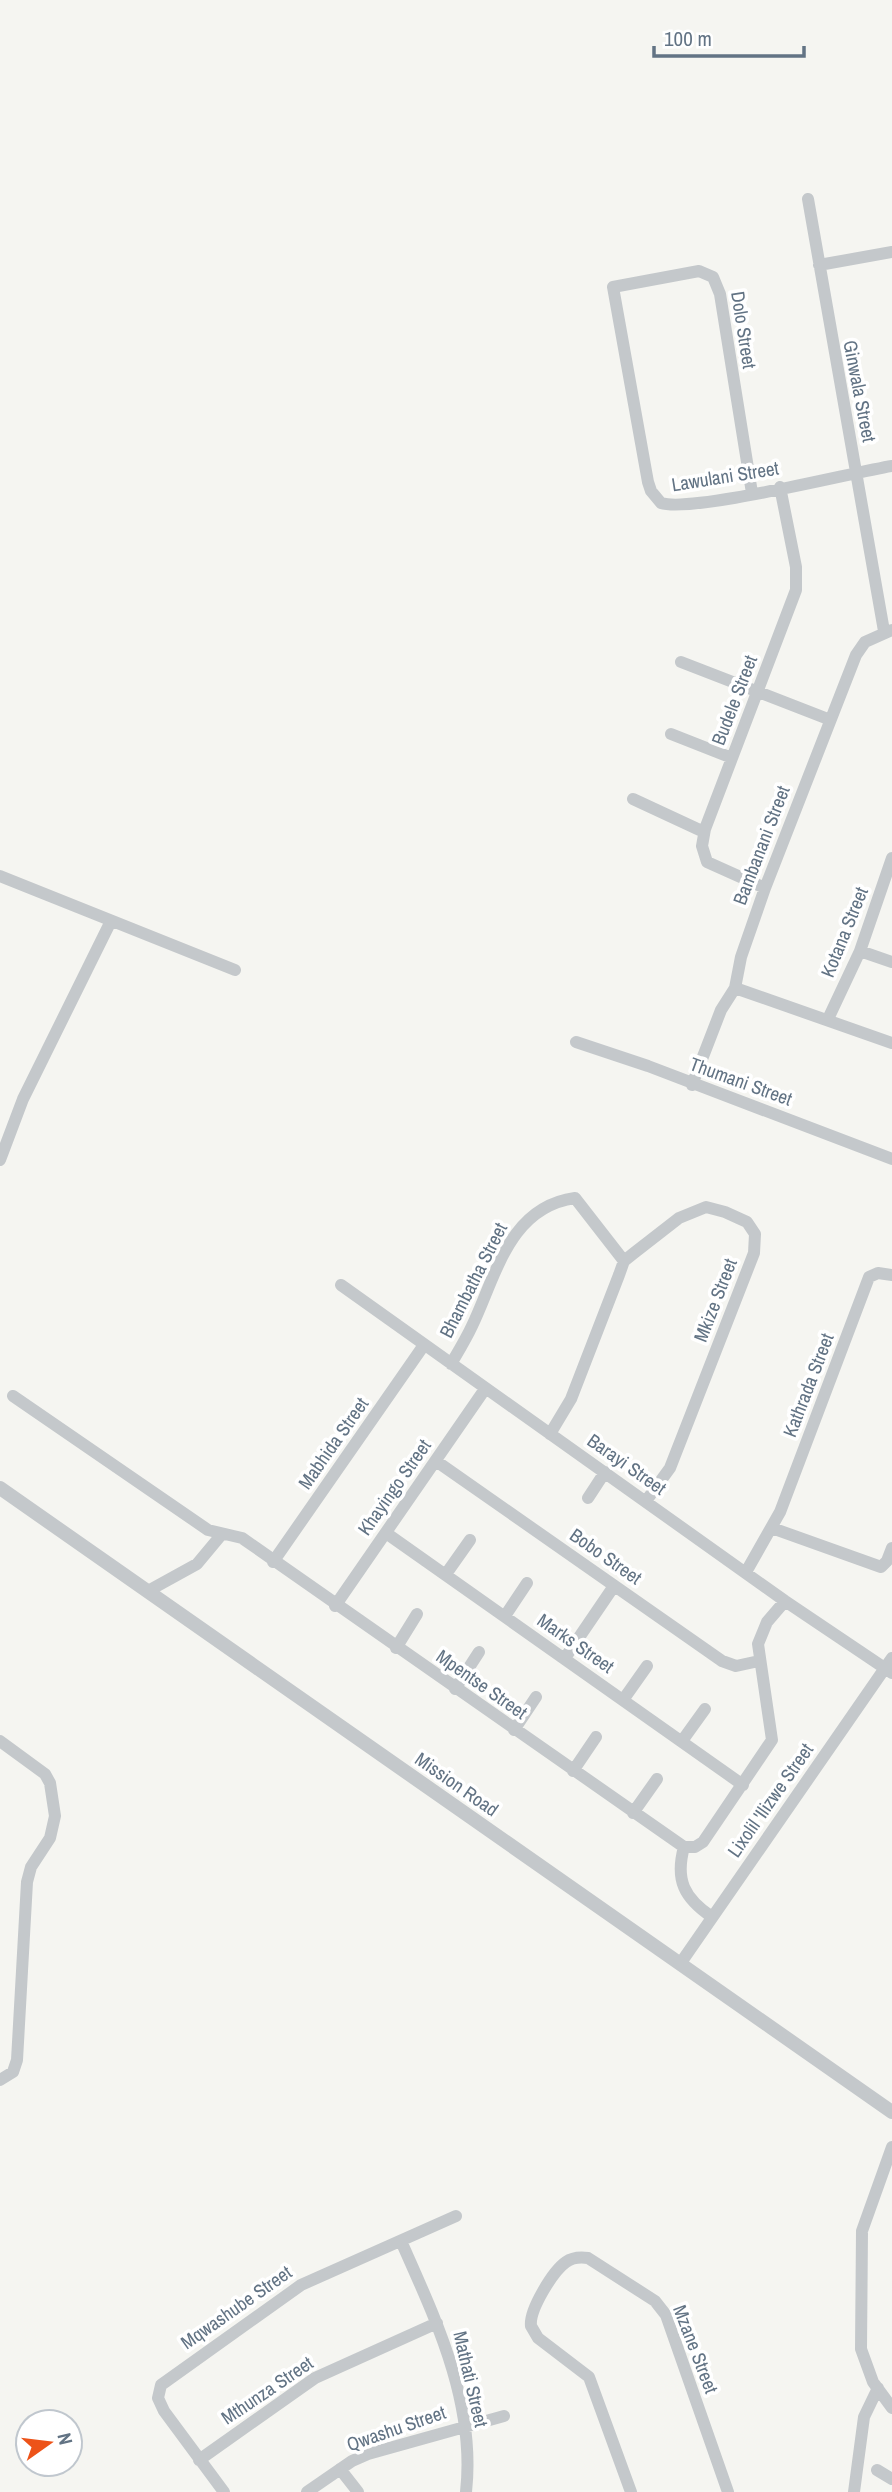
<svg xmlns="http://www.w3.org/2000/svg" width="892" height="2492" viewBox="0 0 892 2492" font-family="'Archivo Narrow',sans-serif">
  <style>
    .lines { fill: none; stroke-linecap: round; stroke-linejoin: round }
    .minor { stroke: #c4c8cb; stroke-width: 12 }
    .tertiary { stroke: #c4c8cb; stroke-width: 14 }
    .labels { text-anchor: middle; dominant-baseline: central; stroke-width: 7; stroke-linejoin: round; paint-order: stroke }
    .street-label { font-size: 19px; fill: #627384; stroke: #fff }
  </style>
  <rect width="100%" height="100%" fill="#f5f5f1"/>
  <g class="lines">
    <path class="minor" d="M808,199L884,631
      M819,265L892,252
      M752,493L720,294L713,277L699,271L613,287L648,482L651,491L661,503C692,513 850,473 892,466
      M681,662L828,719
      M671,734L732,758
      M633,799L704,832
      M0,876L235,970
      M765,888L707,862L702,846L705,829L796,590V567L780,487
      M860,951L892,962
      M735,988L892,1043
      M828,1019L860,951L892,858
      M576,1042L648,1066L892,1159
      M692,1085L721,1010L735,988L741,957L765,888L856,655L865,642L892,630
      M0,1160L23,1099L111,921
      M341,1285L785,1601L892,1673
      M451,1364C458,1352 466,1339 472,1326C496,1276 509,1207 575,1198L624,1261
      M13,1396L208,1530L242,1538L684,1847H695L703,1842L772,1740L758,1644L767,1622L785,1601
      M550,1434L571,1399L619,1275L624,1261L634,1253L679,1218L706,1207L725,1212L747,1222L755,1234L754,1253L670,1468L646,1501
      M436,1461L722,1661L736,1666L759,1661
      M588,1498L605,1472
      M772,1528L881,1567L887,1561L892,1548
      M386,1533L743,1785
      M273,1562L424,1345
      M746,1572L780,1512L869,1277L878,1273L892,1275
      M446,1574L470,1540
      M148,1591L197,1564L222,1534
      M335,1606L485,1389
      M505,1616L527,1583
      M396,1648L417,1614
      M565,1658L614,1586
      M455,1689L479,1652
      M623,1700L647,1666
      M514,1730L536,1697
      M0,1741L45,1774L50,1783L55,1816L50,1838L31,1867L27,1882L17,2060L13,2072L0,2080
      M682,1741L705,1709
      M573,1771L596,1737
      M633,1813L657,1779
      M684,1847C675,1880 684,1898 712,1917
      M680,1964L892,1658
      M892,2147L862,2231L861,2349L873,2382L892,2408
      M401,2241C436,2320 476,2403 466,2492
      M199,2460L315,2378L437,2323
      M340,2469L358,2492
      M877,2470L892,2479
      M224,2492L164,2411L158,2398L161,2385L301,2285L456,2216
      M307,2492L352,2461L368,2454L504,2416
      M631,2492L589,2377L538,2338L531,2326C529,2310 553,2271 566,2262C573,2257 581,2257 588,2258L655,2301L666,2315L728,2492
      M854,2492L864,2417L878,2388"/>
    <path class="tertiary" d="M0,1488L892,2112"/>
  </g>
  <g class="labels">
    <g class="street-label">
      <text transform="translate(744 330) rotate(81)">Dolo Street</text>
      <text transform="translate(860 391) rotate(79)">Ginwala Street</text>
      <text transform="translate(725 476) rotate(-9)">Lawulani Street</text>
      <text transform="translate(734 700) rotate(-69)">Budele Street</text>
      <text transform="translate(761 845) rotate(-69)">Bambanani Street</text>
      <text transform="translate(844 932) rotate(-68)">Kotana Street</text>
      <text transform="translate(741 1081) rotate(20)">Thumani Street</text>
      <text transform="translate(473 1280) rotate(-63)">Bhambatha Street</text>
      <text transform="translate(715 1300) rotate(-69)">Mkize Street</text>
      <text transform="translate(808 1385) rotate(-69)">Kathrada Street</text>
      <text transform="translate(333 1443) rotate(-55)">Mabhida Street</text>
      <text transform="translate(627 1464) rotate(35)">Barayi Street</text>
      <text transform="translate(394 1487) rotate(-55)">Khayingo Street</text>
      <text transform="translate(606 1556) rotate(35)">Bobo Street</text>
      <text transform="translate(576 1643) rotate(35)">Marks Street</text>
      <text transform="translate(482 1684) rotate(35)">Mpentse Street</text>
      <text transform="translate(457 1784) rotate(35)">Mission Road</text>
      <text transform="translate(770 1800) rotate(-55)">Lixolil 'Ilizwe Street</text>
      <text transform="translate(236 2307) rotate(-35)">Mqwashube Street</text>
      <text transform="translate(696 2349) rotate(69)">Mzane Street</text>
      <text transform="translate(471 2379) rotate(77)">Mathati Street</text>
      <text transform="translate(267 2390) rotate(-34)">Mthunza Street</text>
      <text transform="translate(396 2428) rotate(-19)">Qwashu Street</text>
    </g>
  </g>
  <g transform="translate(49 2443) rotate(76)"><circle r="33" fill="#ffffff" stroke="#c0c7ce" stroke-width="2"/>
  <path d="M0-5L12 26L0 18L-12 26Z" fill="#ed5319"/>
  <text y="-10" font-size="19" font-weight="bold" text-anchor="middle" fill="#627384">N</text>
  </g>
  <path d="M654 46v10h150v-10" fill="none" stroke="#627384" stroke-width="3.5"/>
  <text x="664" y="46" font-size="21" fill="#627384" stroke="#ffffff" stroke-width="5" paint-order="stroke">100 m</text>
</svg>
